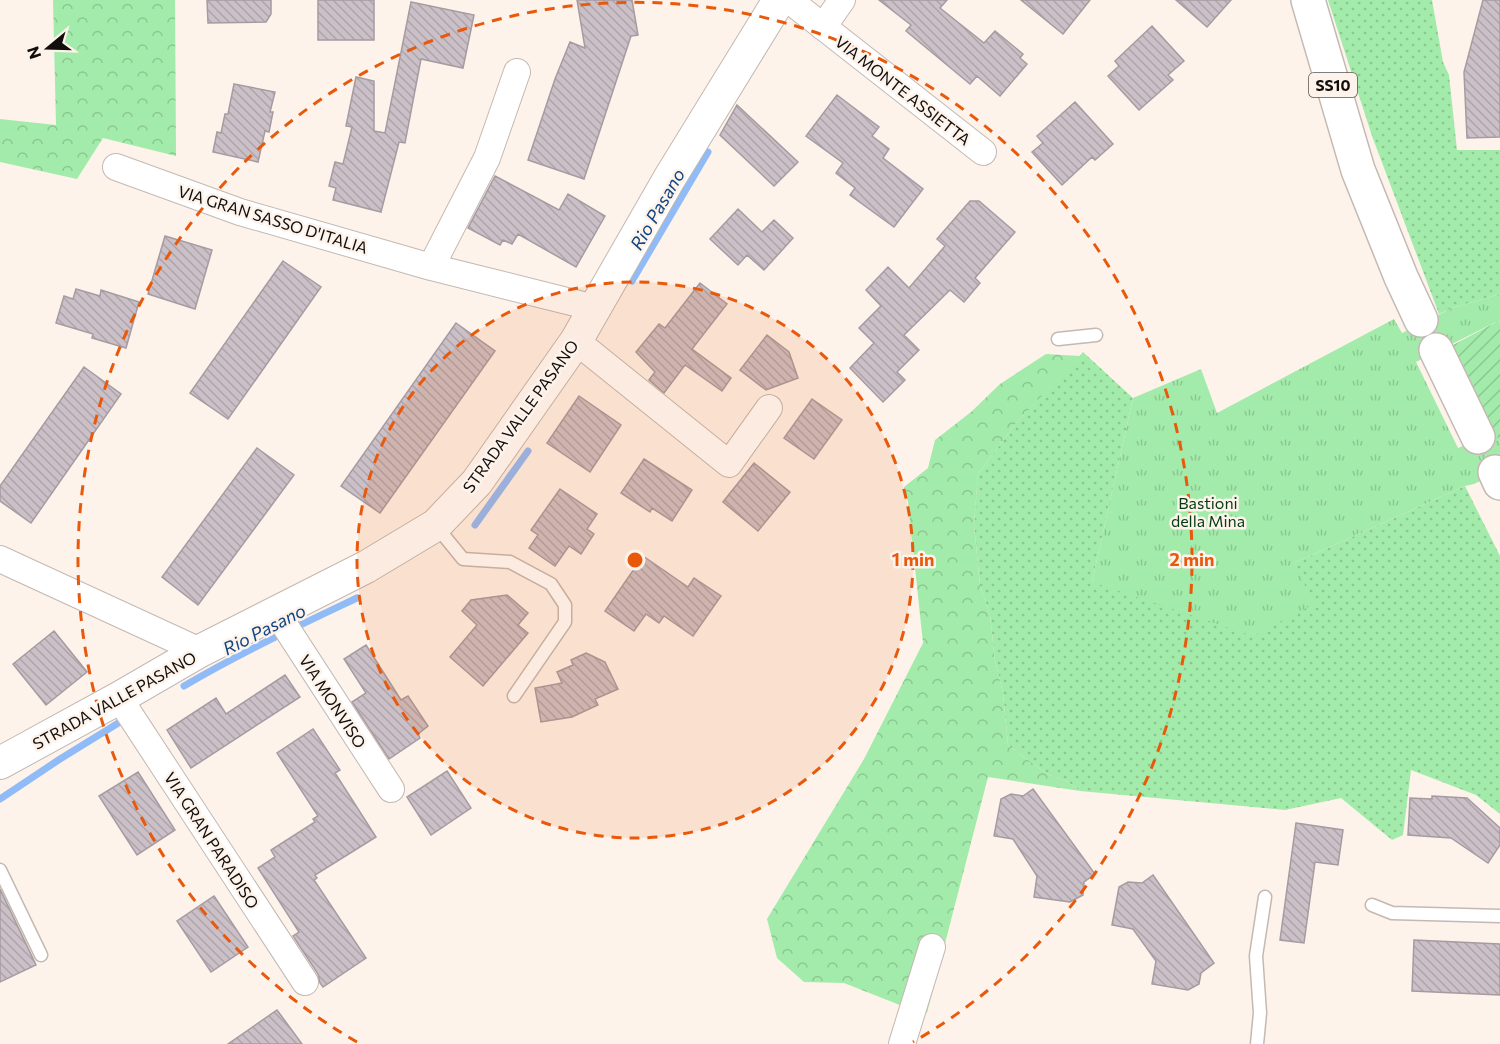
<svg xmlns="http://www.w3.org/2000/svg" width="1500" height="1044" viewBox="0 0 1500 1044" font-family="Commissioner,sans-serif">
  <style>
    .grass { fill: url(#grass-dots) }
    .forest { fill: url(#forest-crowns) }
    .park { fill: url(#park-tufts) }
    .garden { fill: url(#garden-furrows) }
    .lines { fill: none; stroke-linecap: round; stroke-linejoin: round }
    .stream { stroke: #90bbf6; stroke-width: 7 }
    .building { fill: url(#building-back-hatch); stroke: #a59ba1; stroke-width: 1.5 }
    .service-casing { stroke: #c3b9b2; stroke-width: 15 }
    .minor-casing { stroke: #c3b9b2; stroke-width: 28 }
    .tertiary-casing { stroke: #c3b9b2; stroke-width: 34 }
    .primary-casing { stroke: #c3b9b2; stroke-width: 36 }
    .service { stroke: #fff; stroke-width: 12 }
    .minor { stroke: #fff; stroke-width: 26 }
    .tertiary { stroke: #fff; stroke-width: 32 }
    .primary { stroke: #fff; stroke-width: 33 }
    .ring { fill: none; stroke: #e8590c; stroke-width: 3; stroke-dasharray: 10 8 }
    .labels { text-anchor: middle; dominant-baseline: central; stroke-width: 5; stroke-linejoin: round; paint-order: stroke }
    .shield { fill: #fdf3eb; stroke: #58534f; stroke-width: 1.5 }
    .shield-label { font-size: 15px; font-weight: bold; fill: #120e0c }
    .street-label { font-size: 16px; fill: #120e0c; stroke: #fdf3eb }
    .park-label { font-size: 16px; fill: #023b11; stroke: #fdf3eb }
    .water-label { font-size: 18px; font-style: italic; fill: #0e4483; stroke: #fdf3eb }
    .centre { fill: #e8590c; stroke: #fdf3eb; stroke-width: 3 }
    .ring-label { font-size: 18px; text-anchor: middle; font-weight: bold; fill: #e8590c; stroke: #fdf3eb; stroke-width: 5; stroke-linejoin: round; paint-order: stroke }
  </style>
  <defs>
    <pattern id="grass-dots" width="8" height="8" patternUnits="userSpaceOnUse" patternTransform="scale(1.5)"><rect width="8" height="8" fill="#a3ebaa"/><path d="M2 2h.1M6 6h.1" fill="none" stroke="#8bc891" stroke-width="1.8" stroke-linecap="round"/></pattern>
    <pattern id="forest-crowns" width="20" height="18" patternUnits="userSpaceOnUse" patternTransform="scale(1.5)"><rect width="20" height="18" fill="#a3ebaa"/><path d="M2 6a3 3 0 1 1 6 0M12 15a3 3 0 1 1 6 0" fill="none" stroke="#8bc891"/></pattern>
    <pattern id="park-tufts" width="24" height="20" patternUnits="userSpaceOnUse" patternTransform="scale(1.5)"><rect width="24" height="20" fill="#a3ebaa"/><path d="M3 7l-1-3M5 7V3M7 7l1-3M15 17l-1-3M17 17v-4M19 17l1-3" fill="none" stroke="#8bc891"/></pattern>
    <pattern id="garden-furrows" width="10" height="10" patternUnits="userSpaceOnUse" patternTransform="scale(1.5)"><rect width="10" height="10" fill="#a3ebaa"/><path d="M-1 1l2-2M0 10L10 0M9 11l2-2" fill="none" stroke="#8bc891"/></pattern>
    <pattern id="building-back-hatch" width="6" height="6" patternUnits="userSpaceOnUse" patternTransform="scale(1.5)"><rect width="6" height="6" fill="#cbc0c7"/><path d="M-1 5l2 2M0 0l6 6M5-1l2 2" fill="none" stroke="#ada4aa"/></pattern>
  </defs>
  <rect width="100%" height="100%" fill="#fdf3eb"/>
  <path class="grass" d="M1328,0H1432L1443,62L1449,75L1457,150H1500V294L1452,308L1439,314L1372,136Z
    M1083,352L1133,398L1092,582L1294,563L1465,486L1500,556V814L1476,795L1411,770L1403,835L1392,840L1341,798L1285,810L1080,791L1068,782L1047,774L1008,745L1003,693L995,660L990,615L980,585L974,525L978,474L1016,423Z"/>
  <path class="forest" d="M53,0H175L176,156L103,138L77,179L0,162V119L56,125Z
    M1046,354L1080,356L1016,423L978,474L974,525L980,585L990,615L995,660L1003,693L1008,745L1047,774L1068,782L1080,791L988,777L927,1013L915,1011L844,983L804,982L777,958L767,919L864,759L923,643L908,502L904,487L928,468L935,440L971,412L1000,384Z"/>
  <path class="park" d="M1500,294V320L1416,362L1458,448L1495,432L1500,443V472L1474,484L1465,486L1294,563L1314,604L1253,636L1092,582L1133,398L1201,369L1217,413L1394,319L1402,333L1452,308Z"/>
  <path class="garden" d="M1500,320V443L1453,345Z"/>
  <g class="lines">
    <path class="stream" d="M632,281L708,152
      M475,525L528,451
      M184,686C240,653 298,626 357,598
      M0,799L60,759L120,722"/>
  </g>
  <path class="building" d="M207,0H271V14L266,22L208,23Z
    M318,0H374V40H318Z
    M577,0H632L638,35L631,36L584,179L528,160L555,79L570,42L585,48Z
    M879,0H947L940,8L984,43L995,31L1023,54L1020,58L1027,64L1000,96L977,76L970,84L906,31L911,25Z
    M1021,0H1090L1063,34Z
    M1176,0H1231L1207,27Z
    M1483,0H1500V137L1467,138L1464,72Z
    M411,2L474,15L463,68L421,59L405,143L399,142L381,212L333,200L336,188L329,186L335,162L343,164L352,127L346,126L356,77L374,81V131L385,133Z
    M1152,26L1184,61L1168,75L1173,80L1139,110L1108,76L1119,66L1115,61Z
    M234,84L275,92L270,112H273L269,132L265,131L258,162L213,152L217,132L221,133L225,114H228Z
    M837,95L879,127L872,136L889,149L883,158L923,189L894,227L850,195L855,188L836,173L843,163L806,136Z
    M1075,102L1113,144L1095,160L1092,157L1062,185L1032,152L1043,143L1037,136Z
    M737,105L798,162L774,186L720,135Z
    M495,176L559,210L568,194L605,216L576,267L518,234L512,244L503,240L500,245L468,228Z
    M970,201H979L1015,232L975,278L980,283L964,302L950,290L904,335L919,350L897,372L905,380L883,402L850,368L874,343L859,328L881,306L866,290L888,267L909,288L945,246L937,239Z
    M738,209L762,232L774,220L793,238L764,270L747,255L738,265L710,239Z
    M165,236L212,250L195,309L148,294Z
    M283,261L321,287L228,419L190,393Z
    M700,283L727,304L692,349L731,378L722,391L685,365L664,393L649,380L655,372L636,352L659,324L665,328Z
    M76,289L100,296L101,290L139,302L126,348L92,338L93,334L56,323L64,296L73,299Z
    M456,323L495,351L380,513L341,486Z
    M767,335L789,352L798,378L766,390L740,370Z
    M84,367L121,394L31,523L0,501V486Z
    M579,396L621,425L590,472L547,443Z
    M812,399L842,420L814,459L784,438Z
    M257,448L294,475L198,605L162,577Z
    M644,459L692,490L672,521L652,508L650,512L621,493Z
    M754,463L790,492L758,531L723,502Z
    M560,489L597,514L587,529L594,534L581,554L569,546L555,566L529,548L538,535L531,530Z
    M643,556L688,587L694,578L721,596L693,636L664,616L659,623L646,614L634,631L605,611Z
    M507,595L528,613L518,625L528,633L483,686L450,657L477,625L462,611L471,600Z
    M54,631L87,672L46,705L13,664Z
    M366,645L401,700L408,696L428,726L418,734L420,738L389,759L352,702L366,693L344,659Z
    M586,653L605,662L618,689L595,699L598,705L572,717L541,722L535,688L562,683L557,672L573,665L571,660Z
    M285,675L300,697L191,768L167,730L216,698L226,714Z
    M313,729L340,770L335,773L376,837L315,875L317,878L314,880L366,958L323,987L320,983L318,974L293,936L299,932L258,868L275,857L271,850L315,822L313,819L318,816L277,753Z
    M447,771L471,808L431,835L407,797Z
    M138,772L175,830L137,855L99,796Z
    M1033,789L1095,874L1084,882L1083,895L1070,902L1034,897L1037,876L1013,839L994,836L1001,799L1011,794L1023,796Z
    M1432,796L1467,798L1500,828V845L1488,863L1451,838L1408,835L1410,798L1432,799Z
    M1296,823L1343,830L1338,865L1315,862L1304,943L1280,940Z
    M1153,875L1214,963L1201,973L1199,984L1188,990L1152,984L1156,961L1133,929L1112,925L1119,887L1128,882L1142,883Z
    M0,889L36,965L0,982Z
    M214,896L248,947L211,972L177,921Z
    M1414,940L1500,944V995L1412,991Z
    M277,1010L302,1044H228Z"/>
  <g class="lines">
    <defs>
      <path id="service" d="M1058,339L1096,335
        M436,526L463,559L510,562L551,584L565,605V622L514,696
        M0,870L41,955
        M1372,905L1392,913L1500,916
        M1257,1044L1260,1013L1256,956L1265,897"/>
      <path id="minor" d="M789,0L983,152
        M823,27L842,0
        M116,167L240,212L431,267L595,308
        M431,267L487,158L517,72
        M576,341L729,464L769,408
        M0,559L200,651
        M276,612L391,789
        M119,698L305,982
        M902,1044L932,947"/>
      <path id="tertiary" d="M0,763L119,698L200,651L366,567L436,525L477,482L576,341L669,179L779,0"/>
      <path id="primary" d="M1308,0L1358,170L1401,277L1421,320
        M1436,350L1478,437
        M1495,472L1500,483"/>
    </defs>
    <use href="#service" class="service-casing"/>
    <use href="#minor" class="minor-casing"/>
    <use href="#tertiary" class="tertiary-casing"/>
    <use href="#primary" class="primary-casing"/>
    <use href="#service" class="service"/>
    <use href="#minor" class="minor"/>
    <use href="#tertiary" class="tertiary"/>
    <use href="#primary" class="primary"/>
  </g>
  <circle cx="635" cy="560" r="278" fill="#e8590c" fill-opacity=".12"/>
  <g class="ring">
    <circle cx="635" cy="560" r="278"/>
    <path d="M357 1042A557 557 0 1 1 913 1042"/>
  </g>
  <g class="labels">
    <rect class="shield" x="1309" y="73" width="48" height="24" rx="4.5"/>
    <g class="shield-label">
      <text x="1333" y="85">SS10</text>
    </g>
    <g class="street-label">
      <text transform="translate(903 90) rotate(38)">VIA MONTE ASSIETTA</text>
      <text transform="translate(273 219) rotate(17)">VIA GRAN SASSO D'ITALIA</text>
      <text transform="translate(520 416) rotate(-54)">STRADA VALLE PASANO</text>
      <text transform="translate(114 700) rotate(-29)">STRADA VALLE PASANO</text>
      <text transform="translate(333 701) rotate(57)">VIA MONVISO</text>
      <text transform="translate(212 840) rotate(57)">VIA GRAN PARADISO</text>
    </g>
    <g class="park-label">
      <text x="1208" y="502">Bastioni<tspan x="1208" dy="18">della Mina</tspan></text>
    </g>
    <g class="water-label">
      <text transform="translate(657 209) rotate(-60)">Rio Pasano</text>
      <text transform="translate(264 629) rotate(-27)">Rio Pasano</text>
    </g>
  </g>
  <circle cx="635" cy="560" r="9" class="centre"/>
  <g class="ring-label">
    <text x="913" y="566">1 min</text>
    <text x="1192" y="566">2 min</text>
  </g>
  <g transform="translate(48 48) rotate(251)" stroke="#fdf3eb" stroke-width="4.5" paint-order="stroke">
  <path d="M0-4.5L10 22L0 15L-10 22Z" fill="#120e0c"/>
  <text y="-9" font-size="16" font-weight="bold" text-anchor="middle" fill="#120e0c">N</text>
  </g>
</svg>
